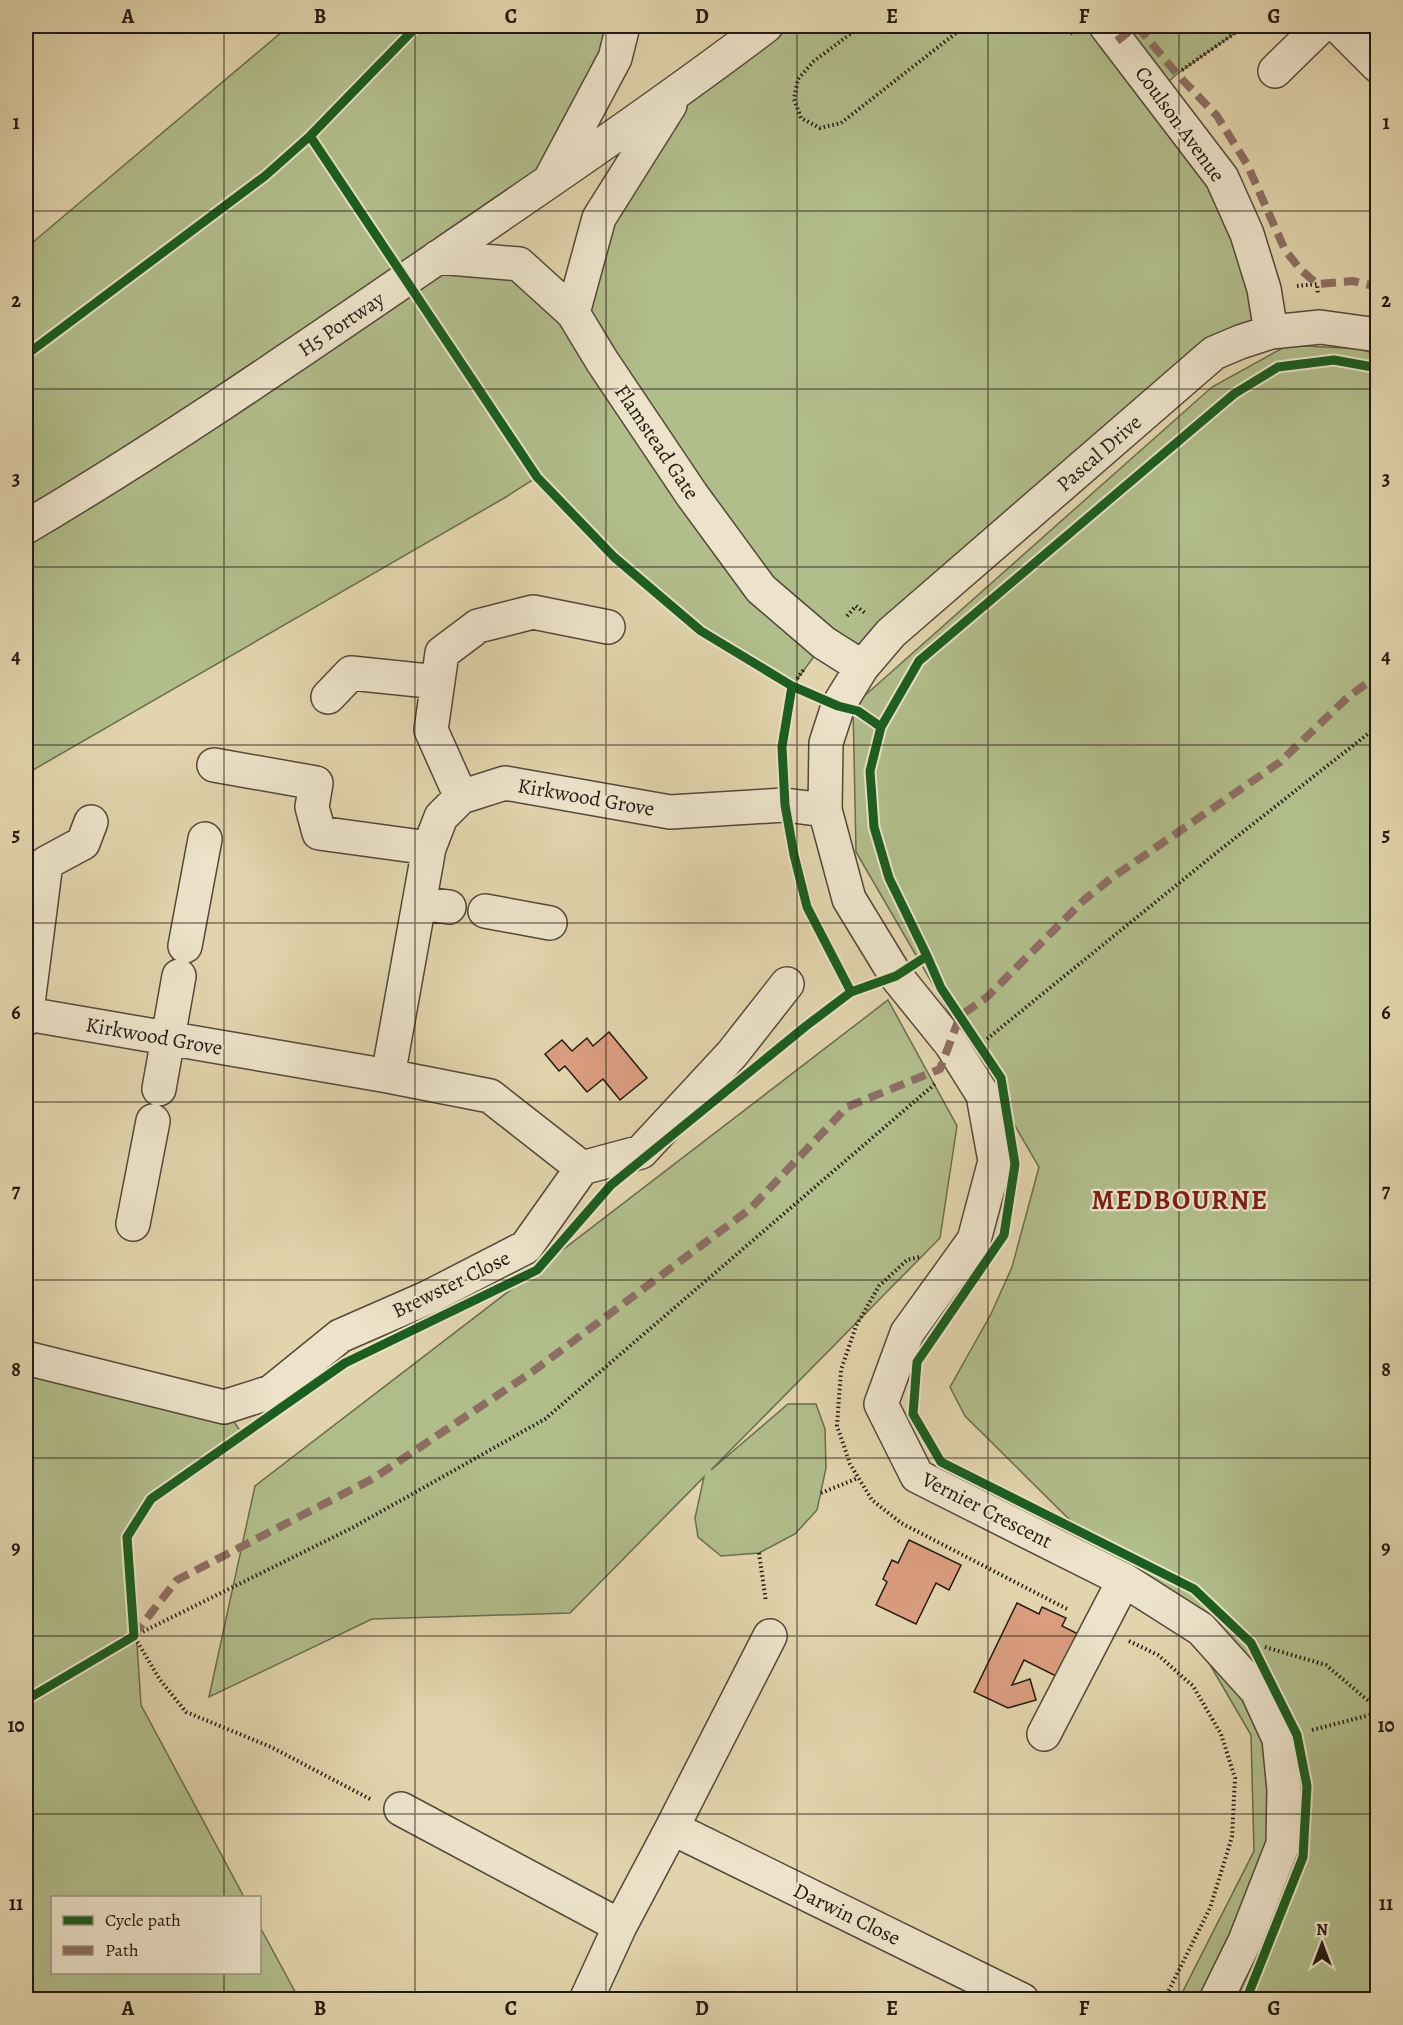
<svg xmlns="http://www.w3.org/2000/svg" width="1403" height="2025" viewBox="0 0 1403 2025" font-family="Alegreya,serif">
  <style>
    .green { fill: #b1bd8b; stroke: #6a6c4f; stroke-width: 1.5 }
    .building { fill: #da9d7f; stroke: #241a13; stroke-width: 1.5 }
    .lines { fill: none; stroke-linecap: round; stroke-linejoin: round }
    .minor-casing { stroke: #54483a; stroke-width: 36 }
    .path { stroke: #241a13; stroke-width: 4; stroke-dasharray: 1.5 3; stroke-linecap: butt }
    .minor { stroke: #ece3ca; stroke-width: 33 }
    .quiet { stroke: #8d6e63; stroke-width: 8; stroke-dasharray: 15 8; stroke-linecap: butt }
    .cycleway-casing { stroke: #ece3ca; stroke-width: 13 }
    .cycleway { stroke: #1b5e20; stroke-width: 9 }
    .grid { fill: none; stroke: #241a13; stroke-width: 1.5; stroke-opacity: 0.55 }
    .labels { text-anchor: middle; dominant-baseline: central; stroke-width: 4.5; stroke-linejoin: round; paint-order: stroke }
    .street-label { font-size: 21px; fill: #241a13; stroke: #ece3ca }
    .district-label { font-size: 27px; font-weight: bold; letter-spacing: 1.5px; fill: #7a1f14; stroke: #ece3ca }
    .neatline { fill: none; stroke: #241a13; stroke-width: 2 }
    .grid-label { font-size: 20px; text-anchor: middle; font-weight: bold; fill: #241a13 }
  </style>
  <rect width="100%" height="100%" fill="#e2d4ad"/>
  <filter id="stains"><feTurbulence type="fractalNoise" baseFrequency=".00333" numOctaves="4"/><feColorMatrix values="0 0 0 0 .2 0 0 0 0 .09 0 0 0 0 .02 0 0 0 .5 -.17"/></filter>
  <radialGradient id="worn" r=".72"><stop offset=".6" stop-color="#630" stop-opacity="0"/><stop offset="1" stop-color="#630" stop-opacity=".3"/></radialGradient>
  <path class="green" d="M289,26H623L548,182L439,257L519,264L573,313L599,218L677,92L766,26H1245L1177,74L1158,91L1222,178L1271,332L1240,342L862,667L824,643L792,686L701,631L614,557L537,477L506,497L26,774V248Z
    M1288,345L1361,349L1377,355V1999H1179L1254,1851L1251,1735L1202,1651L965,1416L950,1387L991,1314L1012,1267L1039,1167L856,852L853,706L1212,387Z
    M888,1000L957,1126L940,1238L711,1470L788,1404H816L825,1429L826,1468L817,1510L795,1534L759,1553L721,1556L698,1537L695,1518L704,1477L570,1613L372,1619L209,1697L255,1486Z
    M26,1358L224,1407L243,1435L151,1499L127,1537L137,1644L141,1705L244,1897L52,1898V1972H260V1927L299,1999L26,2000Z"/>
  <path class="building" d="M609,1032L647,1078L620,1100L603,1079L587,1092L565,1066L559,1071L545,1054L562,1040L572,1051L587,1038L593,1046Z
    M909,1540L961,1565L949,1590L936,1583L916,1624L876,1605L887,1582L883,1579L892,1560L898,1563Z
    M1017,1603L1039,1614L1042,1607L1066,1618L1062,1626L1082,1636L1062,1679L1024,1660L1012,1685L1030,1679L1036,1700L1008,1708L974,1692Z"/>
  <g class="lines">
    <defs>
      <path id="minor" d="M1106,26L1222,178L1247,234L1264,289L1271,332
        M1338,26L1378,66
        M1275,71L1321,26
        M551,178L615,58L623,26
        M438,257L519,264L573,313L602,361L692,495L761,589L824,643L862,667
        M573,313L599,218L670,105
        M26,527C168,443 304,349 440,256C550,181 660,106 766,26
        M328,697L351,673L438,682
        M214,765L316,783L312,807L319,833L429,848
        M461,797L431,730L442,653L478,626L533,612L608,627
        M419,903L449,907
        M485,911L550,923
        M185,946L205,839
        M27,1014L388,1076L429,848L441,817L461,797L505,783L670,812L785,805L825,810
        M26,1019L46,863L83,843L91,822
        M388,1076L490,1096L582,1168
        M159,1089L179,976
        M133,1224L153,1121
        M26,1358L224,1407L271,1392L340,1336L429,1297L526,1247L582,1168L641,1152L732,1054L787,984
        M770,1636L672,1828L1022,2000
        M1044,1734L1124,1580
        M401,1809L620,1926L672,1828
        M586,2000L620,1926
        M1216,2000L1245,1941L1283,1844L1284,1790L1279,1739L1257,1691L1201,1629L1124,1580L917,1476L881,1404L907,1333L974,1240L995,1161L983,1095L951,1044L896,976L849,899L825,810L826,743L838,706L862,667L891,633L1214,353L1240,342L1271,332L1320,327L1378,335"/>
    </defs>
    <use href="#minor" class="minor-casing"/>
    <path class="path" d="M861,26L814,61L798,79L794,99L801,118L820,128L841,123L965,26
      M1066,26L1073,34
      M1182,70L1245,26
      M1297,286L1317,284L1318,295
      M847,616L856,606L865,613
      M792,686L804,669
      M987,1039L1216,853L1378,726
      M919,1257L907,1260L879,1286L856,1326L841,1370L837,1426L850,1464L872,1500L901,1523L1069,1610
      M821,1493L858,1478
      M759,1553L766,1602
      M1129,1641L1158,1655L1193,1686L1221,1734L1235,1778L1232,1837L1210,1908L1164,2000
      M1265,1647L1326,1665L1378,1709
      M1312,1730L1378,1713
      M370,1799L271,1747L186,1712L160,1680L134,1636L352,1528L545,1419L936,1083"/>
    <use href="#minor" class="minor"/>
    <path class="quiet" d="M1137,26L1177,74L1217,116L1247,164L1285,250L1300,269L1317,284L1353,281L1378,287
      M1117,41L1136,26
      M133,1636L177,1580L374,1478L532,1372L750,1209L847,1107L940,1069L960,1016L987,997L1084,900L1113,877L1280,762L1347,698L1378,675"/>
    <defs>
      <path id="cycleway" d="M310,136L537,477L614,557L701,631L792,686L838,706L858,711L881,727
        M26,355L265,176L310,136L417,26
        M792,686L782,747L785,805L794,855L807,907L851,992
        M927,956L941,988L1001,1078L1015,1164L1004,1235L917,1362L913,1414L941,1462L1194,1589L1251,1643L1297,1735L1307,1786L1303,1857L1246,2000
        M26,1700L134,1636L127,1537L151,1499L345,1363L537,1270L611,1185L806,1026L851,992L896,976L927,956L889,878L874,827L870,771L881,727L919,661L1234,394L1278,367L1334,360L1378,368"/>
    </defs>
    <use href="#cycleway" class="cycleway-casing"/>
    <use href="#cycleway" class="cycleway"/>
  </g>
  <path class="grid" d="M224,26V1898M415,26V2000M606,26V2000M797,26V2000M988,26V2000M1179,26V2000M26,211H1378M26,389H1378M26,567H1378M26,745H1378M26,923H1378M26,1102H1378M26,1280H1378M26,1458H1378M26,1636H1378M26,1814H1378M224,1972V2000"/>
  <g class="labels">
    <g class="street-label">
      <text transform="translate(1180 124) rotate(54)">Coulson Avenue</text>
      <text transform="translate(341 324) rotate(-34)">H5 Portway</text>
      <text transform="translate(657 442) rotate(56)">Flamstead Gate</text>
      <text transform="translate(1099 453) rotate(-41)">Pascal Drive</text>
      <text transform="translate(586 797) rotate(10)">Kirkwood Grove</text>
      <text transform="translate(154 1036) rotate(10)">Kirkwood Grove</text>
      <text transform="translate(451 1284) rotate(-26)">Brewster Close</text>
      <text transform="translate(987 1510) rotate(27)">Vernier Crescent</text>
      <text transform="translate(847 1914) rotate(26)">Darwin Close</text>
    </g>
    <g class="district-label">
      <text x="1180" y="1200">MEDBOURNE</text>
    </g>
  </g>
  <rect width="1403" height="2025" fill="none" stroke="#e2d4ad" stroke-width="66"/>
  <rect x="51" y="1896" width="210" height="78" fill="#ece3ca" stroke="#9c9381" stroke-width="1.5"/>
  <rect x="63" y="1916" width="30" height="9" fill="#1b5e20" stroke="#9c9381" stroke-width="1.5"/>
  <text x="105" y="1926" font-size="18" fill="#241a13">Cycle path</text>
  <rect x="63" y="1946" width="30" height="9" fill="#8d6e63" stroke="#9c9381" stroke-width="1.5"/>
  <text x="105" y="1956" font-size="18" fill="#241a13">Path</text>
  <g transform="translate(1322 1944)" stroke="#ece3ca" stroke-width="4.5" paint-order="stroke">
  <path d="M0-4.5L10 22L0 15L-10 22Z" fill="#241a13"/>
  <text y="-9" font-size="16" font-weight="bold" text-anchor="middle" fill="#241a13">N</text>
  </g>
  <rect x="33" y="33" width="1337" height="1959" class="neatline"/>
  <g class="grid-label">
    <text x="128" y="23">A</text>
    <text x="320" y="23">B</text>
    <text x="511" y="23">C</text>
    <text x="702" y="23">D</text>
    <text x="892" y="23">E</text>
    <text x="1084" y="23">F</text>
    <text x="1274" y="23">G</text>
    <text x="16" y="129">1</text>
    <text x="1386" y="129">1</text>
    <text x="16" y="307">2</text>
    <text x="1386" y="307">2</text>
    <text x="16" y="485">3</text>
    <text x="1386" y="485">3</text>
    <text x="16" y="663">4</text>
    <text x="1386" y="663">4</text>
    <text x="16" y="841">5</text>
    <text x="1386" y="841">5</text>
    <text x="16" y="1019">6</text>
    <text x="1386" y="1019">6</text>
    <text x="16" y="1197">7</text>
    <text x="1386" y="1197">7</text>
    <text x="16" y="1376">8</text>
    <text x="1386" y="1376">8</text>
    <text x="16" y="1554">9</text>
    <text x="1386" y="1554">9</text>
    <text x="16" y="1732">10</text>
    <text x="1386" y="1732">10</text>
    <text x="16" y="1910">11</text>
    <text x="1386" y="1910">11</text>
    <text x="128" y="2015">A</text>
    <text x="320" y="2015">B</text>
    <text x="511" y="2015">C</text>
    <text x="702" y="2015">D</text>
    <text x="892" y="2015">E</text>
    <text x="1084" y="2015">F</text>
    <text x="1274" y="2015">G</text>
  </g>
  <rect width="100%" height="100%" filter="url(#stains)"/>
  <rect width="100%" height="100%" fill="url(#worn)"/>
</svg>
